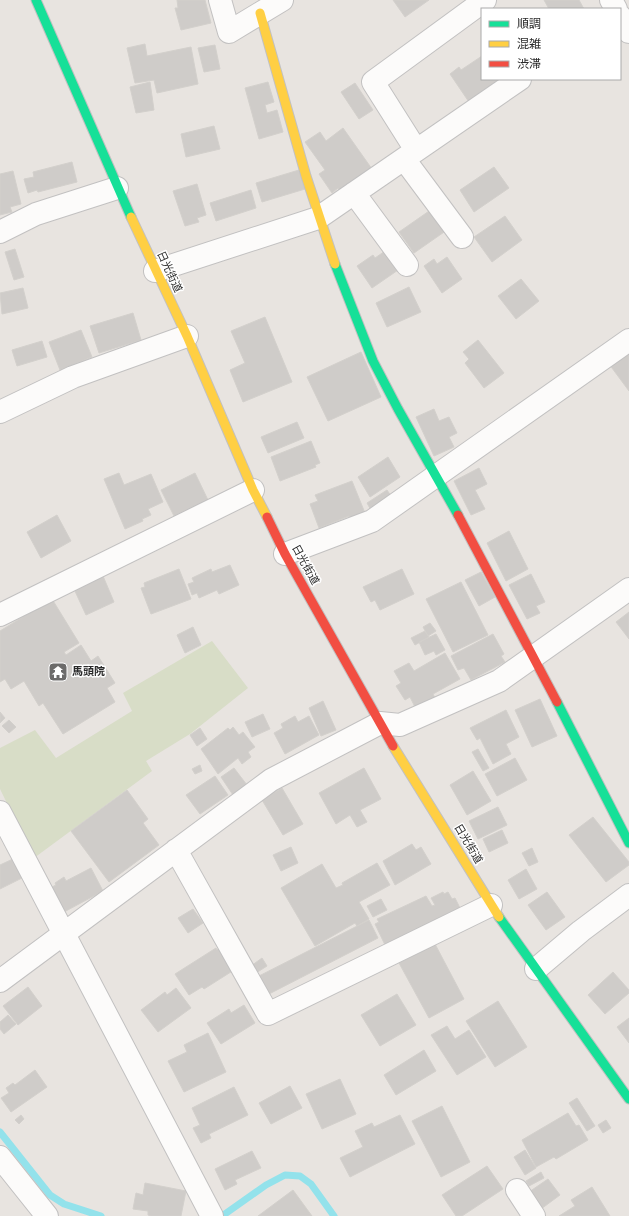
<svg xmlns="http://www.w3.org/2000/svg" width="629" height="1216" viewBox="0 0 629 1216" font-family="Overpass,'Noto Sans JP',sans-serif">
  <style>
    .cemetery { fill: #d8ddc7 }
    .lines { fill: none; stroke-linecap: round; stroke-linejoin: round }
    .stream { stroke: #93e2eb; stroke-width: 7 }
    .building { fill: #cfccc9; stroke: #d3d0cc }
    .street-casing { stroke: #c2c1c1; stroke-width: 24 }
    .fast-casing { stroke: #c2c1c1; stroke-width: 11 }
    .slow-casing { stroke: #c2c1c1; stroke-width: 11 }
    .jam-casing { stroke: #c2c1c1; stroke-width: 11 }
    .street { stroke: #fcfbfa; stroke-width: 22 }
    .fast { stroke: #16e098; stroke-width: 9 }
    .slow { stroke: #ffcf43; stroke-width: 9 }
    .jam { stroke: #f24e42; stroke-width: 9 }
    .labels { text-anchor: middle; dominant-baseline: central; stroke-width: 3; stroke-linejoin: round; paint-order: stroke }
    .street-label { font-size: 11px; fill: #2a2a2a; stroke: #fff }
    .poi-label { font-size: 11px; font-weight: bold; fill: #2a2a2a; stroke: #fff; text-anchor: start }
  </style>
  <rect width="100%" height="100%" fill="#e8e4e0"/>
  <path class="cemetery" d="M212,641L248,688L190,734L146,761L152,771L34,858L0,789V748L35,730L56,758L132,711L123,693Z"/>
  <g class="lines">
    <path class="stream" d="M0,1132L50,1195L64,1204L101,1216
      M222,1216L266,1185L285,1175L300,1176L311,1184L334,1216"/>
  </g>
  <path class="building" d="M177,0H205L211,23L181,30L175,8H178Z
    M393,0H429L405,17Z
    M544,0H579L584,9H549Z
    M145,44L147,56L191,47L198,84L157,93L154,80L135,83L127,48Z
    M215,45L220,69L204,72L198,48Z
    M482,56V79H510L471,105L450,74L459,67L461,70Z
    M150,82L154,110L136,113L130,87Z
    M268,82L274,102L265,105L267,113L277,110L283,132L259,139L245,88Z
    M355,83L373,110L359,119L341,92Z
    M214,126L220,149L186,157L181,134Z
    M343,128L372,169L340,191L338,188L332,193L319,174L325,170L305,142L320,132L326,141Z
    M72,162L77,182L38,192L37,190L28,193L24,179L34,177L33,172Z
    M494,167L509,188L474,212L460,190Z
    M299,170L305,189L262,202L256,183Z
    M13,171L21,204L10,207L12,212L0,215V174Z
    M197,184L206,215L197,218L199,222L185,226L173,191Z
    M251,190L256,208L216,221L210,203Z
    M432,209L447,230L414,253L399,232Z
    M505,216L522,240L492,262L474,237Z
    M15,249L24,277L14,280L5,252Z
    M388,249L401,268L372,288L357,266L373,255L375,258Z
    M447,257L462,279L442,293L424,266L434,259L437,264Z
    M521,279L539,301L516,319L498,296Z
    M409,287L421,312L387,327L376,303Z
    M23,288L28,308L2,314L0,293Z
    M133,313L141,340L99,353L90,326Z
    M265,317L292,382L243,402L230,370L245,363L231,331Z
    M81,330L92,357L60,370L49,342Z
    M478,340L504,373L484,388L465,363L469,359L463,352Z
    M42,341L47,357L17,366L12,350Z
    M629,350V391L609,364Z
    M361,352L381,397L328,421L307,377Z
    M434,409L439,421L449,417L457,433L449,437L454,447L434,456L416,417Z
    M297,422L304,438L268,453L261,437Z
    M311,441L320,463L315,465L316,467L280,481L271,457Z
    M388,457L400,477L370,497L358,477Z
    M479,468L487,484L475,490L485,509L471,515L454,481Z
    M119,473L124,485L151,474L163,502L148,509L151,515L142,519L143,521L125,529L104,479Z
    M195,473L208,500L174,516L161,490Z
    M352,481L365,513L350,519L349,516L319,528L310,504L318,501L315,495Z
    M387,490L393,499L372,512L367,503Z
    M57,515L71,541L41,558L27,532Z
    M509,531L528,569L506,581L487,543Z
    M230,565L239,585L219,594L217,590L199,598L197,593L192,595L188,584L194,582L192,578L211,569L212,572Z
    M179,569L191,599L151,614L141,588L145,587L144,583Z
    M402,569L414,594L380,610L375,600L371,602L363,587Z
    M481,572L495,597L479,606L465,580Z
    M531,574L545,602L536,606L540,613L527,619L509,585Z
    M103,576L114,602L86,615L74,589Z
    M461,582L488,635L453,652L426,599Z
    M52,599L79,643L64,652L66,655L81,645L91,661L98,656L115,683L107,688L115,702L63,734L43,703L39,706L24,681L11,689L5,679L0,682V631Z
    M629,612V639L616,622Z
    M430,623L436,631L428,636L423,627Z
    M193,627L201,645L185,653L177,635Z
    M425,631L429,637L415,645L411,638Z
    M436,634L445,650L436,655L434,651L425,655L419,642Z
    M493,634L504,654L501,656L505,662L471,680L464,668L458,670L451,656Z
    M445,653L460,679L433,694L435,698L416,709L410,697L405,700L396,686L401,683L394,671L409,663L414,671Z
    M540,699L557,736L532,747L515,710Z
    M323,701L336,730L321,736L309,708Z
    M506,710L519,737L506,744L511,754L493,764L480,738L477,740L470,728Z
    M0,712L5,718L0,723Z
    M263,714L270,729L252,737L245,722Z
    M295,716L298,722L309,716L319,735L285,754L274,733L283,728L281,724Z
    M9,720L16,727L9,733L2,726Z
    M233,727L239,735L243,732L255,747L248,752L251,757L242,764L238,758L218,774L201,749L228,728L230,730Z
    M200,728L207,739L197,746L190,735Z
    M478,749L489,768L483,771L472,752Z
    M515,758L527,780L497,796L485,774Z
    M200,765L202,771L195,774L192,769Z
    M234,768L247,785L233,795L221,777Z
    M364,768L381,799L360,810L367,822L357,827L350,815L336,824L319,793Z
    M473,771L491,801L467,815L450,785Z
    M215,776L228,795L200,814L186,795Z
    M282,788L303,824L283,835L262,800Z
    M127,790L148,819L143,823L159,845L109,882L71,831Z
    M498,807L507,825L478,839L469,821Z
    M593,817L629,862V865L606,882L569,835Z
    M502,830L508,843L489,852L483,839Z
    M412,844L416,850L421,847L431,864L395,885L383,861Z
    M291,847L298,863L281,871L273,855Z
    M532,848L538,862L529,866L522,853Z
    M15,858L24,877L0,889V865Z
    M377,863L390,885L359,902L369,919L357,926L355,923L315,946L281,888L322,864L336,888L343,885L342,883Z
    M91,868L103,891L64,912L52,887L56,885L55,883L64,877L66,881Z
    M526,869L537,889L519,899L508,880Z
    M443,892L444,894L448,892L452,899L455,898L461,910L386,947L375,924L379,922L377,919L426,896L432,906L435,905L431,898Z
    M547,892L565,917L546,930L528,905Z
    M381,899L387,910L373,917L367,906Z
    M193,909L203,923L188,933L178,918Z
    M369,920L378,938L269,994L259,976Z
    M435,944L464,999L429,1018L399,963Z
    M216,948L217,950L220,948L234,970L204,989L202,987L189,995L175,974Z
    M262,958L267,966L256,973L251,966Z
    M613,972L629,990V993L605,1014L588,995Z
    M28,987L42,1006L18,1025L3,1006Z
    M176,988L191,1008L158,1032L141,1010L165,992L167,995Z
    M397,994L416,1025L380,1046L361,1015Z
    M498,1001L527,1047L495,1067L466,1021Z
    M244,1005L255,1023L221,1044L207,1023L229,1009L231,1013Z
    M8,1015L16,1024L4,1034L0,1029V1022Z
    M629,1018V1043L617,1027Z
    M447,1026L455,1039L469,1030L486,1057L457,1075L431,1035Z
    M208,1033L226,1072L184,1092L168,1061L187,1052L184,1045Z
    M424,1050L436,1071L396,1095L384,1075Z
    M35,1070L47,1087L11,1112L1,1098L9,1093L6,1088L13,1083L15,1085Z
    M340,1079L356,1114L322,1129L306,1094Z
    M290,1086L302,1108L271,1124L259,1103Z
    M234,1087L248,1115L209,1134L211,1138L201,1143L193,1128L200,1125L192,1108Z
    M577,1098L595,1126L587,1131L569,1103Z
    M442,1106L470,1162L441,1177L412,1121Z
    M568,1113L576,1126L579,1125L588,1140L556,1159L554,1157L536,1167L522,1140Z
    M21,1115L24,1119L19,1124L15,1120Z
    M400,1115L415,1144L350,1177L340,1158L363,1147L355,1131L372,1123L374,1127Z
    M606,1120L611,1128L603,1133L598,1125Z
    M525,1150L536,1168L525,1175L514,1157Z
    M252,1151L261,1168L235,1180L237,1184L225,1190L215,1169Z
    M487,1166L503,1189L462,1216H456L442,1195Z
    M541,1172L544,1178L529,1186L526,1181Z
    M548,1179L560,1195L541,1209L529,1192Z
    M145,1183L186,1191L181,1216H151L148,1215V1211L133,1209L136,1193L143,1195Z
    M592,1187L610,1216H559L575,1206L571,1200Z
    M293,1190L312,1216H258Z"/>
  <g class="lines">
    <defs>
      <path id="street" d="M220,0L229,32L282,0
        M611,0L616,9
        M620,16L629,32
        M416,150L373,82L485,0
        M404,159L462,237
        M354,193L407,265
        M0,232L36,214L117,188
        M155,271L318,218L520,79
        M0,412L73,377L187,336
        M285,554L372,521L629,340
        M0,615L253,490
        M0,812L212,1216
        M176,850L268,1014L491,905
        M536,969L581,931L629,895
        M0,981L271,780L380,723L400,725L499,681L629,589
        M0,1157L47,1216
        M517,1190L534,1216"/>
      <path id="fast" d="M36,0L131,217
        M335,264L373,361L398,409L458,515
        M557,702L629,843
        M499,917L629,1099"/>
      <path id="slow" d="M260,13L306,176L335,264
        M131,217L187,336L253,490L267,517
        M393,746L499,917"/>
      <path id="jam" d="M458,515L557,702
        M267,517L285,554L393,746"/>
    </defs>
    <use href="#street" class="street-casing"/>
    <use href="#fast" class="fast-casing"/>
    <use href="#slow" class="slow-casing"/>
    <use href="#jam" class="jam-casing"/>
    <use href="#street" class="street"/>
    <use href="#fast" class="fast"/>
    <use href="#slow" class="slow"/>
    <use href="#jam" class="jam"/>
  </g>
  <defs>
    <symbol id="temple-square" viewBox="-11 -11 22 22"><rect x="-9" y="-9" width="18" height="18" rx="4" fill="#6c6b6a" stroke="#fff"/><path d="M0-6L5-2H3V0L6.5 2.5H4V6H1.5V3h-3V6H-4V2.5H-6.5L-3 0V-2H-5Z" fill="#fff"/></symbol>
  </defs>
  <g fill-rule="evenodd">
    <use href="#temple-square" x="47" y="661" width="22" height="22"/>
  </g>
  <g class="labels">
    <g class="street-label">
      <text transform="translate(169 272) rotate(65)">日光街道</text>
      <text transform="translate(305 565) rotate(61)">日光街道</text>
      <text transform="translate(468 844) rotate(59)">日光街道</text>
    </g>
    <g class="poi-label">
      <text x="72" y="672">馬頭院</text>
    </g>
  </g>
  <rect x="481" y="8" width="140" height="72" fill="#ffffff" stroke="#aaaaaa"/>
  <rect x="489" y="21" width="20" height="6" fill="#16e098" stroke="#aaaaaa"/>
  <text x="517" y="28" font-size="12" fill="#2a2a2a">順調</text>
  <rect x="489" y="41" width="20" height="6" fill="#ffcf43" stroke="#aaaaaa"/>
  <text x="517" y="48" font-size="12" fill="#2a2a2a">混雑</text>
  <rect x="489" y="61" width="20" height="6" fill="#f24e42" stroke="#aaaaaa"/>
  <text x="517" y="68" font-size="12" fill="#2a2a2a">渋滞</text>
</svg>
